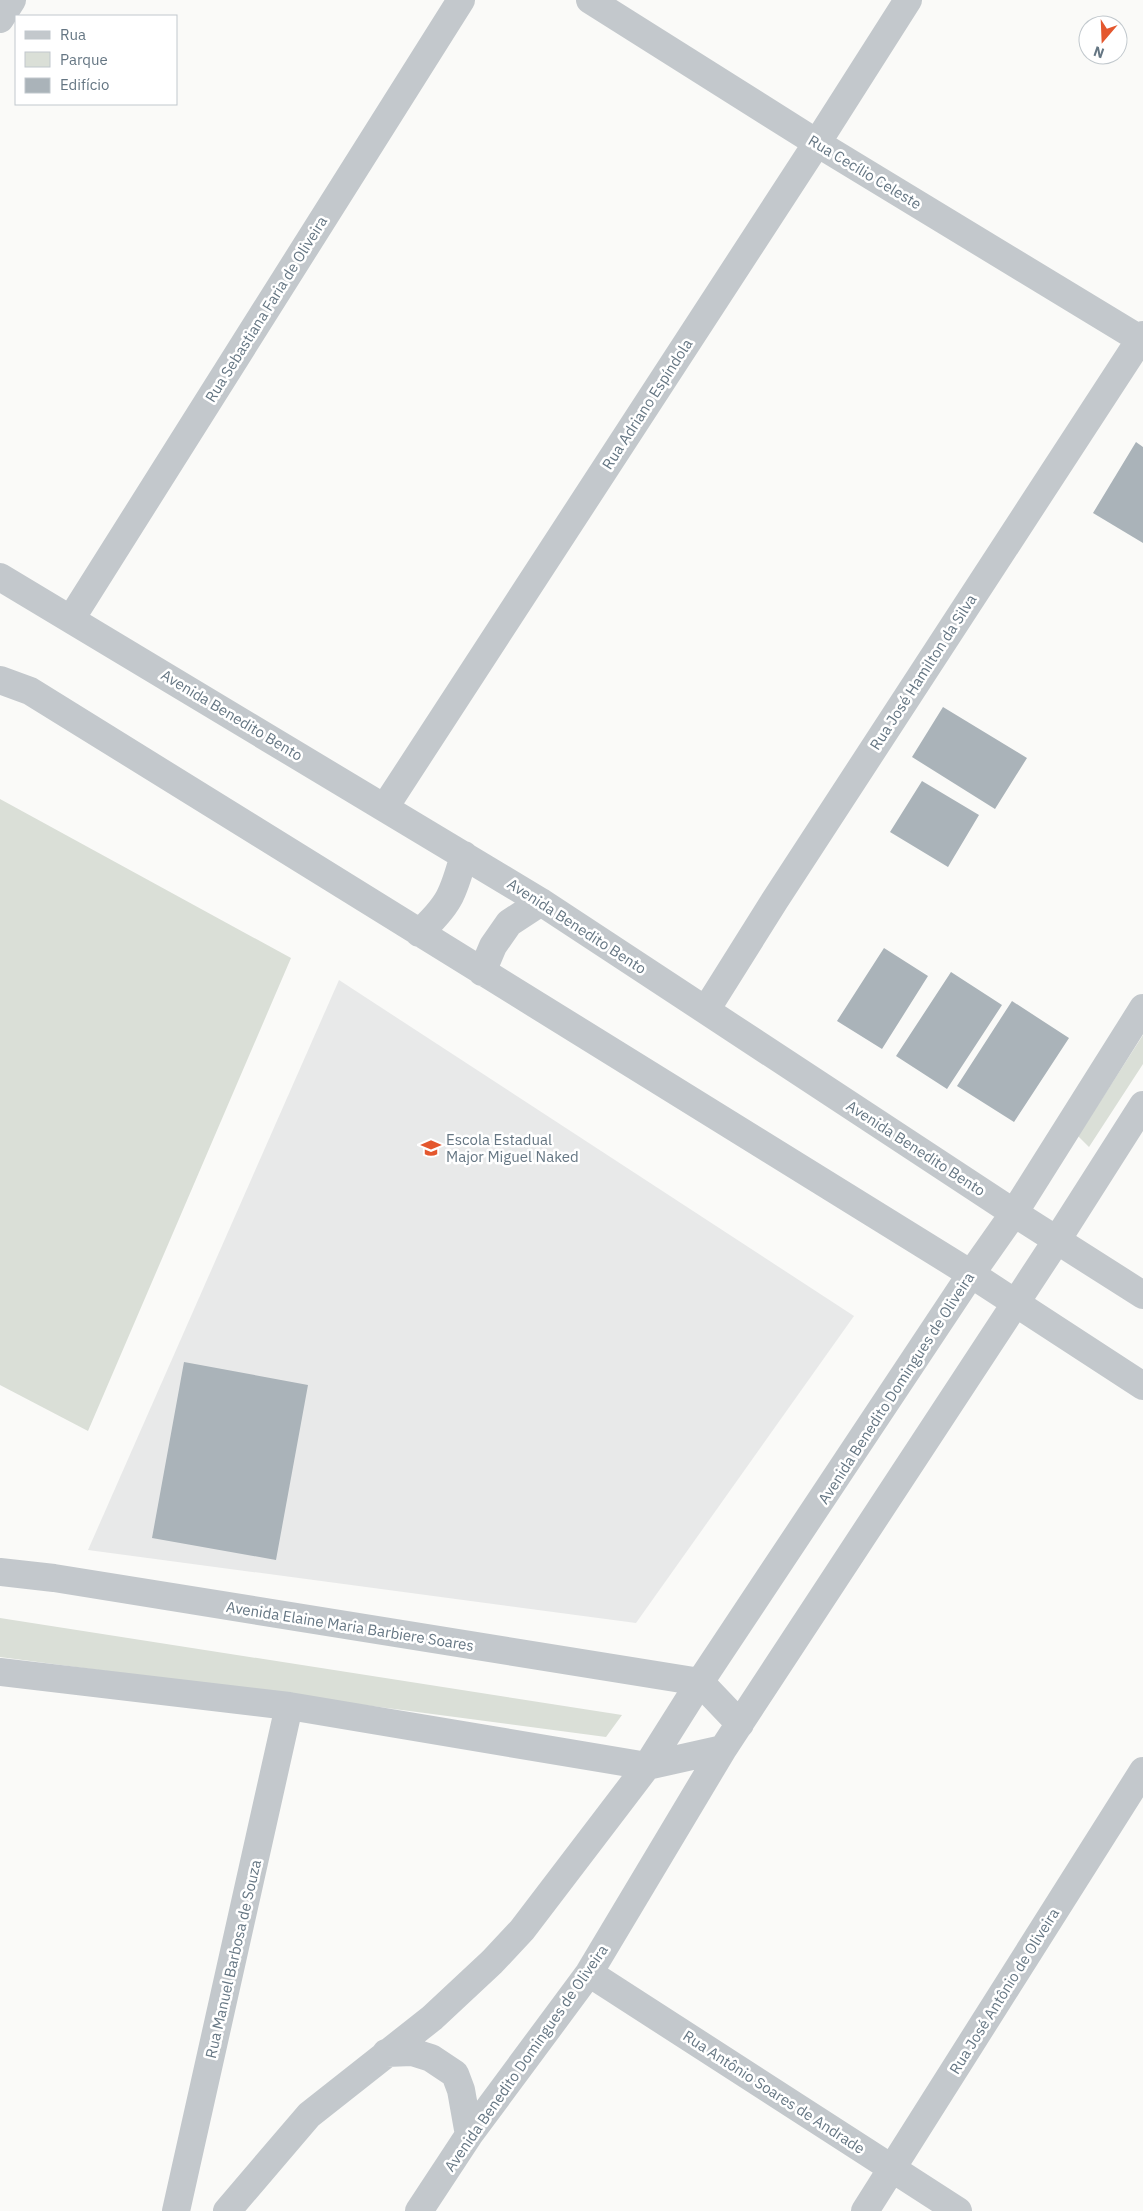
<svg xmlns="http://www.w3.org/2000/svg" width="1143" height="2211" viewBox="0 0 1143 2211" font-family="'IBM Plex Sans',sans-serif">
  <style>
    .built { fill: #e8e9e9 }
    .green { fill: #dadfd7 }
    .building { fill: #aab3b9 }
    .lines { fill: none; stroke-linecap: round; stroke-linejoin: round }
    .minor { stroke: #c3c8cc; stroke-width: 28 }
    .labels { text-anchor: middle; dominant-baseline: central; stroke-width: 5; stroke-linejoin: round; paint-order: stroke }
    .street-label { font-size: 15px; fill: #657683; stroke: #fff }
    .poi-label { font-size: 15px; fill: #657683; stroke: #fff; text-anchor: start }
  </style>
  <rect width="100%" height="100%" fill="#fafaf8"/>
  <path class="built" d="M339,980L854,1316L636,1623L88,1550Z"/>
  <path class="green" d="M0,799L291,958L88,1431L0,1385Z
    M1143,1035V1064L1089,1147L1078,1136Z
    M0,1618L622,1715L606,1737L0,1657Z"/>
  <path class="building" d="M1136,442L1143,447V543L1093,513Z
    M943,707L1027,758L995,809L912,757Z
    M922,781L979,815L948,867L890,832Z
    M884,948L928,976L882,1049L837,1021Z
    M951,972L1002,1005L947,1089L896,1056Z
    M1012,1001L1069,1038L1014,1122L957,1086Z
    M184,1362L308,1385L276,1560L152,1538Z"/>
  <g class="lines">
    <path class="minor" d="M590,0L817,143L1143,341
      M0,19L12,0
      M0,577L541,902L1014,1213L1143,1295
      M71,619L461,0
      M0,680L30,691L971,1274L1143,1386
      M385,807L817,143L908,0
      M419,933C449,905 453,895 464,855
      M482,972L493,946L509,923L541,902
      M706,1010L775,900L1143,335
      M0,1572L54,1578L700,1682L740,1724
      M0,1672L289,1706L647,1766L723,1749
      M589,1973L958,2211
      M386,2053L412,2052L431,2058L455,2074L461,2090L469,2135
      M176,2211L289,1706
      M227,2211L309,2115L432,2018L492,1962L522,1930L647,1766L700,1682L971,1274L1014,1213L1143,1008
      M419,2211L469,2135L589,1973L723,1749L1057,1240L1143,1105
      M865,2211L1143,1771"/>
  </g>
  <defs>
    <symbol id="school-bare" viewBox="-9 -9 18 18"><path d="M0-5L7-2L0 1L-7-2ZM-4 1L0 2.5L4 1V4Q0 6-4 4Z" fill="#e4572e" stroke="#fff" stroke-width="2.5" paint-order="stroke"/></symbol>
  </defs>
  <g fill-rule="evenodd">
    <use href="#school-bare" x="417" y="1134" width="28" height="28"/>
  </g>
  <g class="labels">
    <g class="street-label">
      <text transform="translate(865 172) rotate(31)">Rua Cecílio Celeste</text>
      <text transform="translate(266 309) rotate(-58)">Rua Sebastiana Faria de Oliveira</text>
      <text transform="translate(647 404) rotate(-57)">Rua Adriano Espíndola</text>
      <text transform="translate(923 672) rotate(-57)">Rua José Hamilton da Silva</text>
      <text transform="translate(232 715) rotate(31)">Avenida Benedito Bento</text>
      <text transform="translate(577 926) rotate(33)">Avenida Benedito Bento</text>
      <text transform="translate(916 1148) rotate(33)">Avenida Benedito Bento</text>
      <text transform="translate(896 1388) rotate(-57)">Avenida Benedito Domingues de Oliveira</text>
      <text transform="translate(350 1626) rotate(9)">Avenida Elaine Maria Barbiere Soares</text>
      <text transform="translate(233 1959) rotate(-77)">Rua Manuel Barbosa de Souza</text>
      <text transform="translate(1004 1991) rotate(-58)">Rua José Antônio de Oliveira</text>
      <text transform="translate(526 2058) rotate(-55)">Avenida Benedito Domingues de Oliveira</text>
      <text transform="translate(774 2092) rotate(33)">Rua Antônio Soares de Andrade</text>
    </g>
    <g class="poi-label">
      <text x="446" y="1139">Escola Estadual<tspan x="446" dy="17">Major Miguel Naked</tspan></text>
    </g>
  </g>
  <rect x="15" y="15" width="162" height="90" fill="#ffffff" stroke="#c1c8cd"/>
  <rect x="25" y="31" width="25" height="8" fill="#c3c8cc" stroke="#c1c8cd"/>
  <text x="60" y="40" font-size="15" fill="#657683">Rua</text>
  <rect x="25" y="52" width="25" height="15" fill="#dadfd7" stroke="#c1c8cd"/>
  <text x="60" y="65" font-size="15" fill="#657683">Parque</text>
  <rect x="25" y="78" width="25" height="15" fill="#aab3b9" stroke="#c1c8cd"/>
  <text x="60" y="90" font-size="15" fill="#657683">Edifício</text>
  <g transform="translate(1103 40) rotate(199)"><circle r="24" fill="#ffffff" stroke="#c1c8cd"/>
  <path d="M0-4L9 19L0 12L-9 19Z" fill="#e4572e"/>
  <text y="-8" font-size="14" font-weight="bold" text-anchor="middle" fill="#657683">N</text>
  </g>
</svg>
